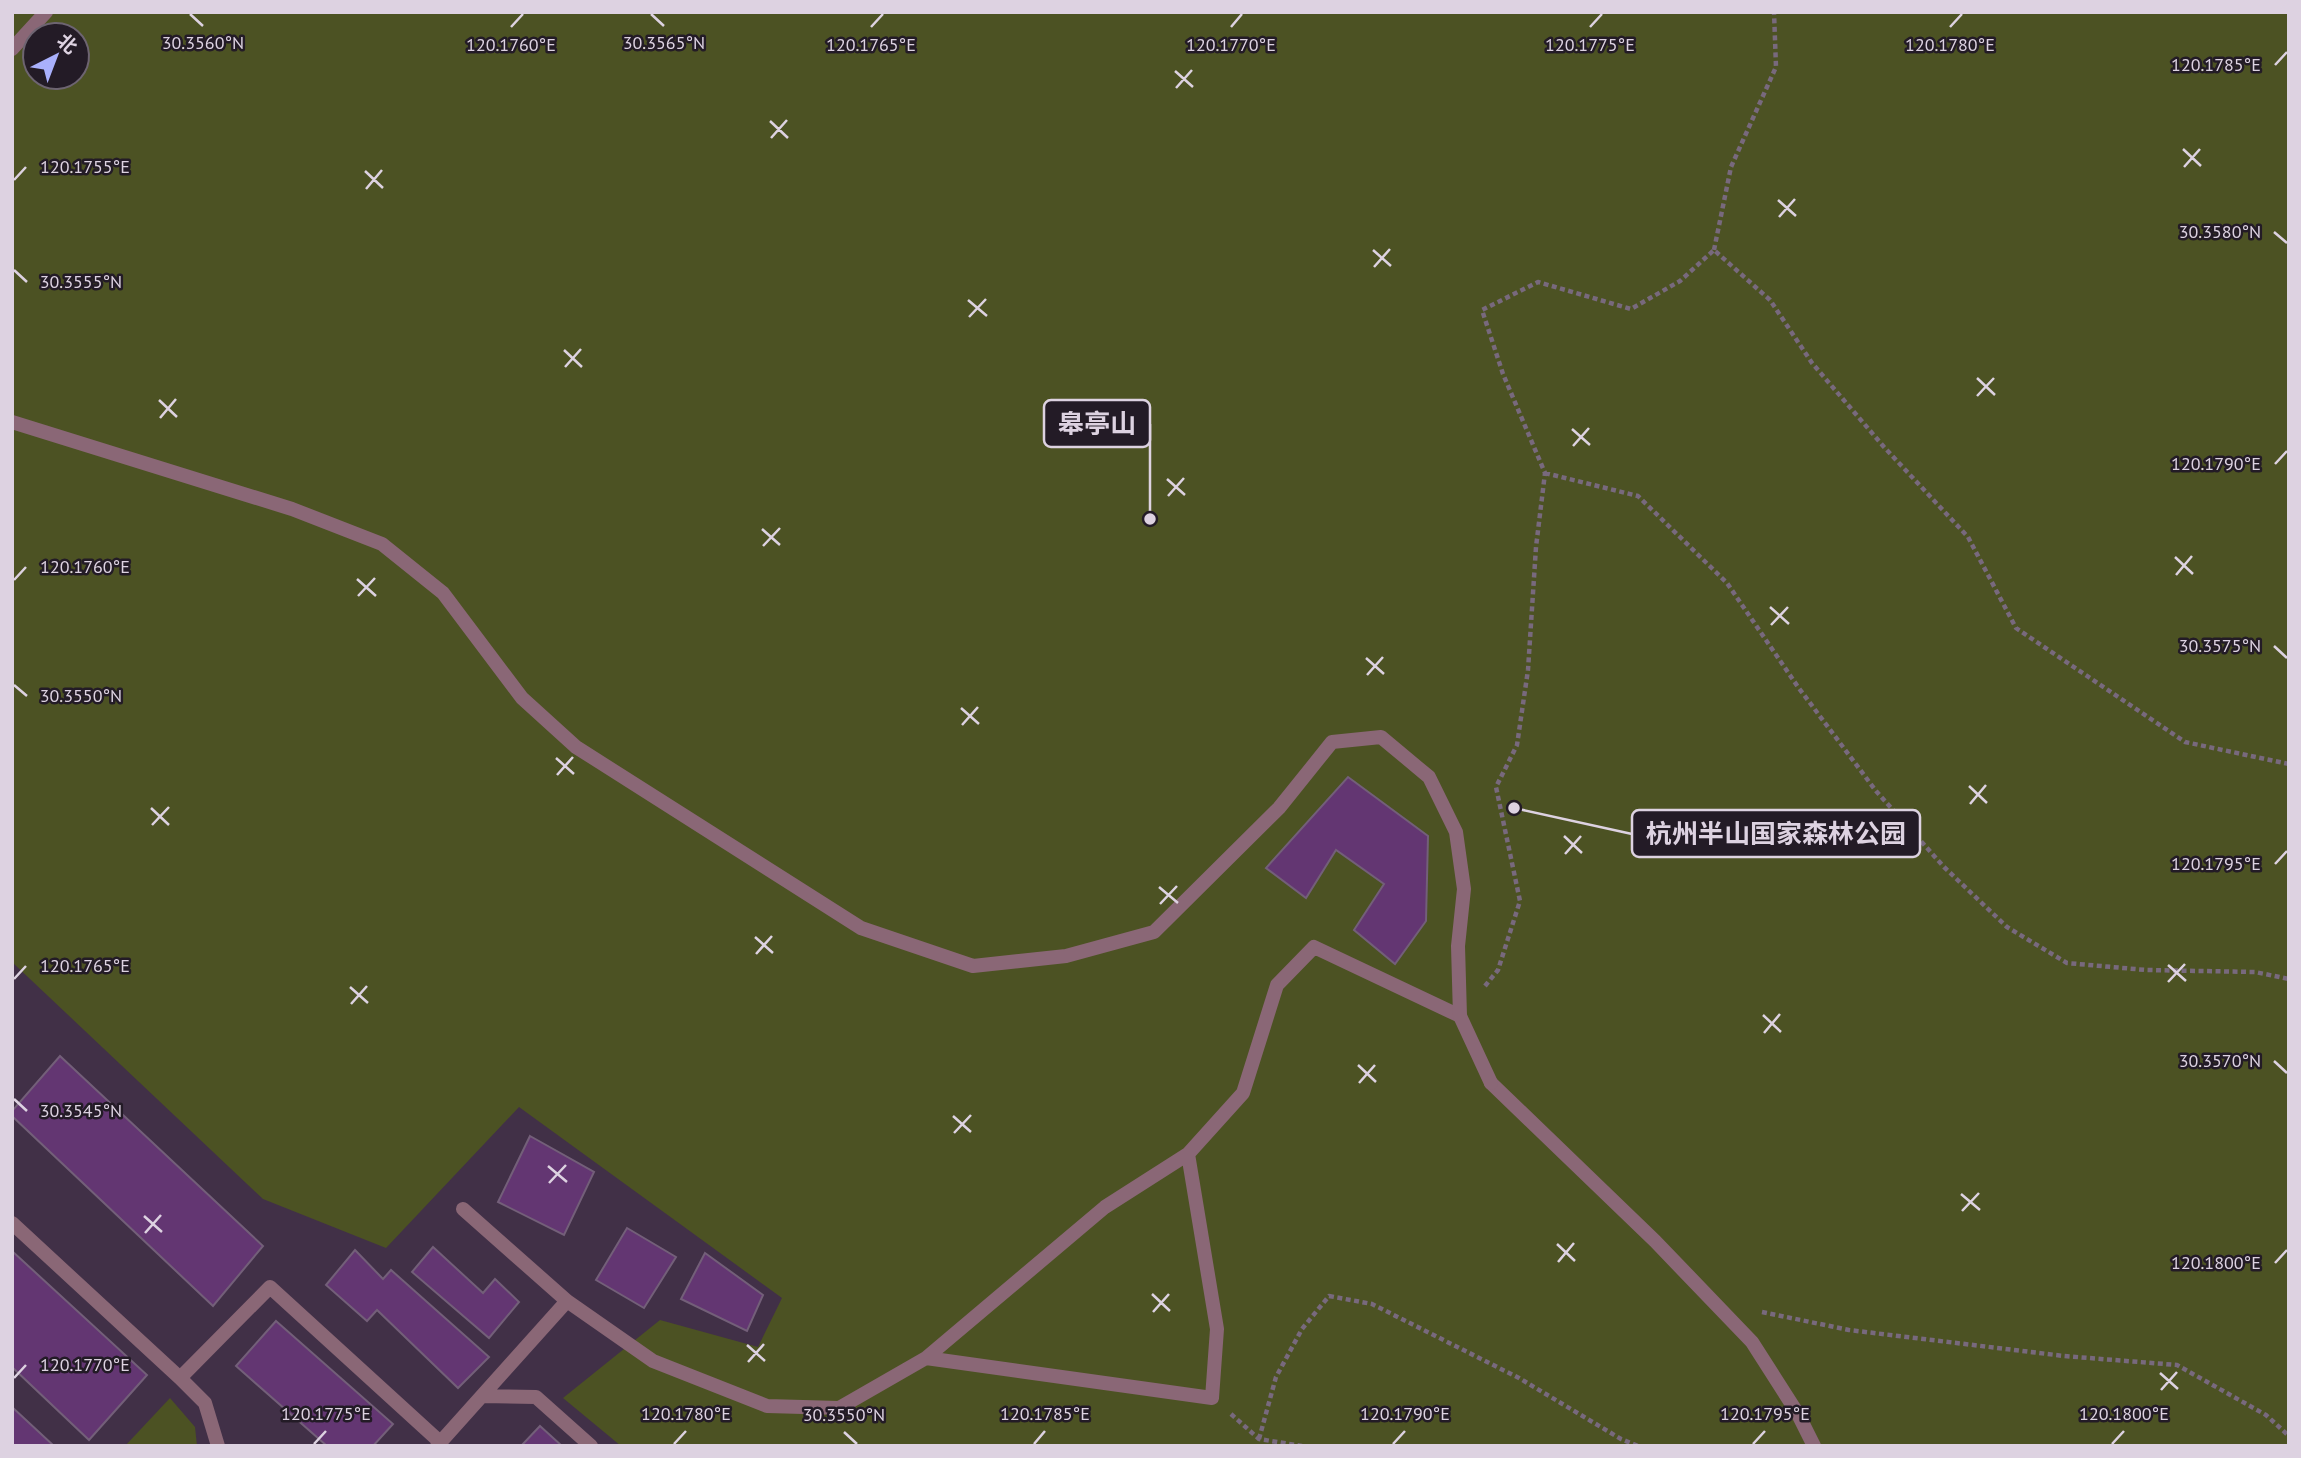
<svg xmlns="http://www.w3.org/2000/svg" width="2301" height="1458" viewBox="0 0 2301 1458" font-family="'PT Sans','Noto Sans SC',sans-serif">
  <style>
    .green { fill: #4c5223; fill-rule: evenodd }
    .building { fill: #633672; stroke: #735f79; stroke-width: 2 }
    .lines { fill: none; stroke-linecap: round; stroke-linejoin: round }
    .path { stroke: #78697d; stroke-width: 4.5; stroke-dasharray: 5 3.5; stroke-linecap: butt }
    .lane { stroke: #8a6776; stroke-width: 14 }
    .street { stroke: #8a6776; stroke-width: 14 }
    .ticks { fill: none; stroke: #ddd2e1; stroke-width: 2.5 }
    .ticks-label { font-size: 18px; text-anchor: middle; fill: #ddd2e1; stroke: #231b26; stroke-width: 5; stroke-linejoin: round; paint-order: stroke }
    .leader { fill: none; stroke: #ddd2e1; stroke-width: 2.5 }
    .callout-dot { fill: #ddd2e1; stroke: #231b26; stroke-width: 2.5 }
    .callout { fill: #231b26; stroke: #ddd2e1; stroke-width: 2.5 }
    .callout-label { font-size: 26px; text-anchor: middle; font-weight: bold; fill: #ddd2e1 }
  </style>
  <rect width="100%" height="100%" fill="#413047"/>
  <path class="green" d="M12,12H2289V1446H621L563,1398L660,1320L758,1347L782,1298L519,1107L386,1248L263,1199L12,962ZM35,35H77V77H35Z
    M170,1398L195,1427L197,1446H125Z"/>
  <path class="building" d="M1348,777L1428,836L1426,921L1395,964L1354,930L1384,884L1336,850L1306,898L1266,868Z
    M60,1056L263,1246L213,1306L12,1116V1111Z
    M530,1136L594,1172L564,1235L498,1202Z
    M627,1228L676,1257L644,1308L596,1280Z
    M433,1247L483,1293L495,1279L519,1302L489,1338L412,1272Z
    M355,1250L383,1279L391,1270L489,1357L458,1388L377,1310L367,1321L326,1285Z
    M12,1251L147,1375L89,1440L12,1367Z
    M705,1253L763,1295L747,1331L681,1299Z
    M276,1321L393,1424L373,1446H327L236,1366Z
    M12,1407L54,1446H12Z
    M540,1426L562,1446H521Z"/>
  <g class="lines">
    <path class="path" d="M1714,250L1731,167L1776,67L1774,12
      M1545,473L1638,496L1727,583L1798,687L1876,791L1944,867L2007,927L2067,963L2146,970L2255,972L2289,979
      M1485,986L1498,970L1520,901L1496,787L1517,745L1528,670L1536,547L1545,473L1503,374L1482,310L1538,282L1631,309L1680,281L1714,250L1770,300L1812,363L1884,447L1968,537L2016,628L2185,742L2289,764
      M1762,1312L1849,1330L2064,1356L2177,1365L2266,1415L2289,1436
      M1231,1414L1259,1439L1302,1446
      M1259,1439L1276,1377L1302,1329L1329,1296L1372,1304L1519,1378L1621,1439L1638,1446"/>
    <path class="lane" d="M1491,1083L1655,1241L1752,1342L1798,1414L1814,1446
      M12,1223L180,1378L270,1287L440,1442
      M567,1301L653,1361L767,1406L839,1408L926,1358L1105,1207L1188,1154L1243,1093L1277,985L1314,947L1460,1016
      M926,1358L1212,1398L1217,1329L1188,1154
      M180,1378L205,1403L218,1446
      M482,1396L536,1397L591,1446
      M437,1446L567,1301L463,1209"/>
    <path class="street" d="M12,49L46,12
      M12,422L292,509L382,544L443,593L522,698L576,747L861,928L973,966L1066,956L1154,932L1279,808L1332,742L1381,737L1429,777L1456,832L1464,889L1458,946L1460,1016L1491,1083"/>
  </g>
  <path class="ticks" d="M190,14L203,26M651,14L664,26M511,27L523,14M871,27L883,14M1231,27L1242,14M1590,27L1602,14M1950,27L1962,14M2275,65L2287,52M1175,71L1193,87M1176,88L1192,70M770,121L788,138M771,138L787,120M2183,149L2201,166M2184,167L2200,149M365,171L383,188M14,180L26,167M366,189L382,170M1778,200L1796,216M1779,217L1795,199M2274,232L2287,243M1373,250L1391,266M1374,267L1390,249M14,270L27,282M968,300L987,316M969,317L986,299M564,350L582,367M565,367L581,349M1977,378L1995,395M1977,396L1994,378M159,400L177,417M160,418L176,399M1572,429L1590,445M1573,446L1589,428M2275,464L2287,451M1167,479L1185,495M1168,496L1184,478M762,529L780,545M763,546L780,528M2175,557L2193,574M2176,575L2192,556M357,579L376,596M14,580L26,567M358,596L375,578M1770,607L1789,624M1771,625L1788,607M2274,646L2287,658M1366,658L1384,674M1367,675L1383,657M14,685L27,696M961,708L979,724M962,725L978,707M556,758L574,774M557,775L573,757M1969,786L1987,803M1970,804L1986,785M151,808L169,825M152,825L169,807M1564,836L1582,853M1565,854L1581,836M2275,864L2287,851M1159,887L1178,903M1160,904L1177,886M755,937L773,953M756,954L772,936M2168,965L2186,981M14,979L26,966M2168,982L2185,964M350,987L368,1003M351,1004L367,986M1763,1015L1781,1032M1764,1033L1780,1014M2274,1061L2287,1073M1358,1065L1376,1082M1359,1083L1375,1065M14,1099L27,1111M953,1116L971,1132M954,1133L971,1115M548,1166L567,1182M549,1183L566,1165M1961,1194L1980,1210M1962,1211L1979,1193M144,1216L162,1232M145,1233L161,1215M1557,1244L1575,1261M1558,1262L1574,1243M2275,1263L2287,1250M1152,1294L1170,1311M1153,1312L1169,1294M747,1345L765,1361M748,1362L764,1344M2160,1373L2178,1389M14,1378L26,1365M2161,1390L2177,1372M844,1432L857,1444M314,1444L326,1431M674,1444L686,1431M1034,1444L1045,1431M1393,1444L1405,1431M1753,1444L1765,1431M2112,1444L2124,1431"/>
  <g class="ticks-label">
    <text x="203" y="49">30.3560°N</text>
    <text x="664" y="49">30.3565°N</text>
    <text x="511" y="51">120.1760°E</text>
    <text x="871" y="51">120.1765°E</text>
    <text x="1231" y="51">120.1770°E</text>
    <text x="1590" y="51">120.1775°E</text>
    <text x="1950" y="51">120.1780°E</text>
    <text x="2216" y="71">120.1785°E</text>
    <text x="85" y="173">120.1755°E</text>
    <text x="2220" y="238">30.3580°N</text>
    <text x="81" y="288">30.3555°N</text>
    <text x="2216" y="470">120.1790°E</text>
    <text x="85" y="573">120.1760°E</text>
    <text x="2220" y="652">30.3575°N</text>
    <text x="81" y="702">30.3550°N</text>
    <text x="2216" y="870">120.1795°E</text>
    <text x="85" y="972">120.1765°E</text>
    <text x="2220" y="1067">30.3570°N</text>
    <text x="81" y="1117">30.3545°N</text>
    <text x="2216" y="1269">120.1800°E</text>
    <text x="85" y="1371">120.1770°E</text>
    <text x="326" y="1420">120.1775°E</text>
    <text x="686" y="1420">120.1780°E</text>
    <text x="1045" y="1420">120.1785°E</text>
    <text x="1405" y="1420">120.1790°E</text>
    <text x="1765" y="1420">120.1795°E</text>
    <text x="2124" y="1420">120.1800°E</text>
    <text x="844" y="1421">30.3550°N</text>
  </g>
  <path class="leader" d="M1150 519L1150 424M1514 808L1632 834"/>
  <g class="callout-dot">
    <circle cx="1150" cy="519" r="7"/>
    <circle cx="1514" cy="808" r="7"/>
  </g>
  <g class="callout">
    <rect x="1044" y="400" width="106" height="47" rx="7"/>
    <rect x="1632" y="810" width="288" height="47" rx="7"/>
  </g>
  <g class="callout-label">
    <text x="1097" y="433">皋亭山</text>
    <text x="1776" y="843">杭州半山国家森林公园</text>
  </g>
  <rect width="2301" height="1458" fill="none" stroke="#ddd2e1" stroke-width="28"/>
  <g transform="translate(56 56) rotate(42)"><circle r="33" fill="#231b26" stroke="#6d6471" stroke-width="2"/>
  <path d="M0-5L12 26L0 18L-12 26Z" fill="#a9b0fc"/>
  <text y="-10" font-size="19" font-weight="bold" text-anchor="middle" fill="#ddd2e1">北</text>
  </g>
</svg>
